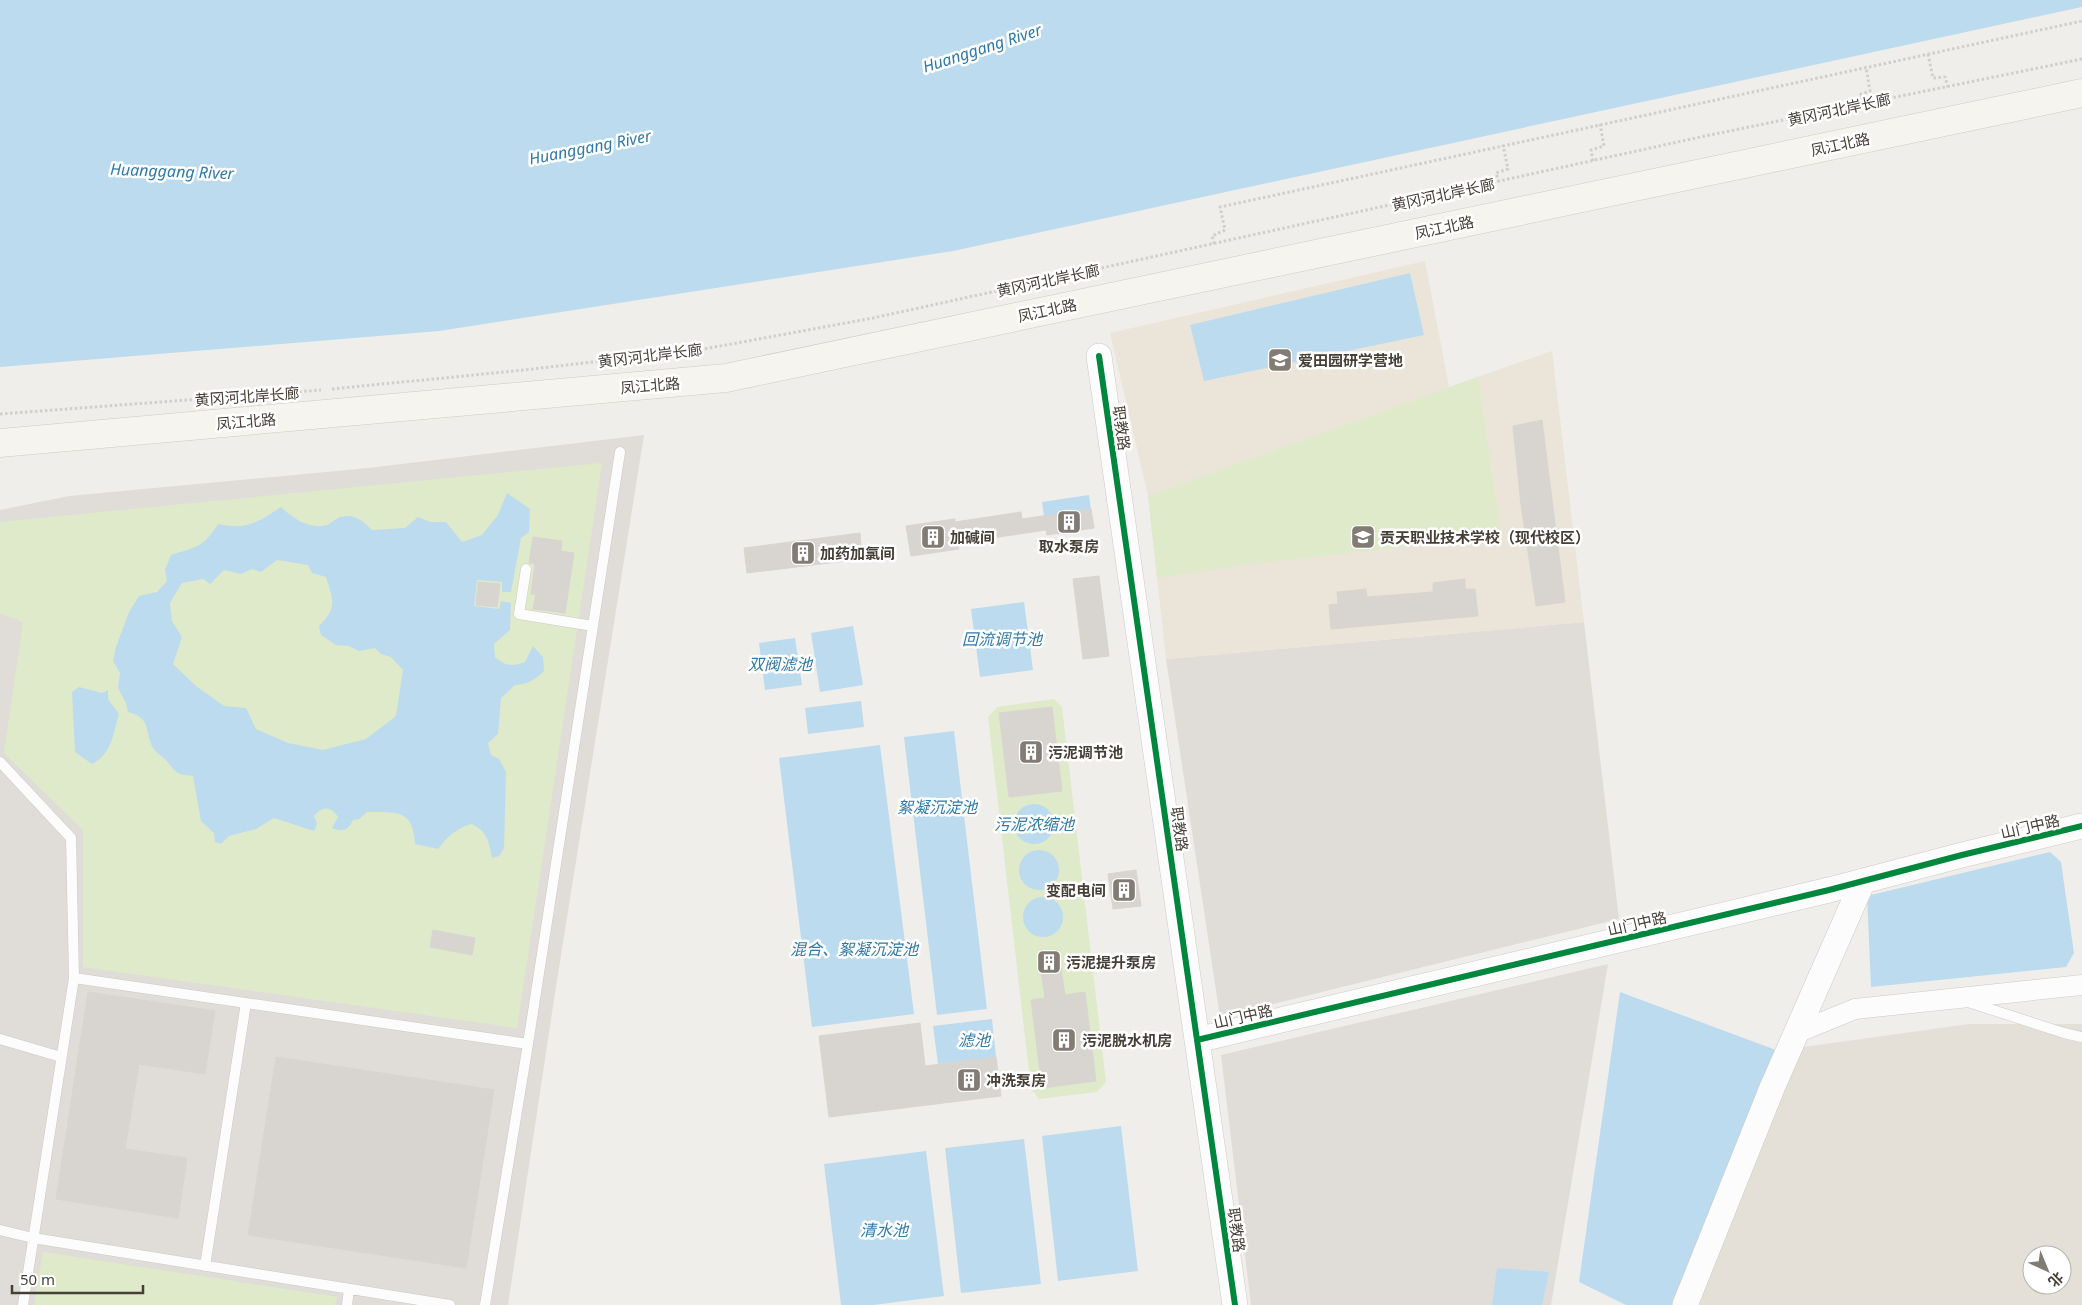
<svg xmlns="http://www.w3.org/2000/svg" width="2082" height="1305" viewBox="0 0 2082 1305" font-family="'Noto Sans','Noto Sans SC',sans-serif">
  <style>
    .residential { fill: #e4e0d7; fill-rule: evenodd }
    .industrial { fill: #e0ddd8 }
    .education { fill: #ebe5d9 }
    .green { fill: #dfeacb }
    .water { fill: #bcdbee; fill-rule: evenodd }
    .building { fill: #d8d5d1; stroke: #d8d5d0 }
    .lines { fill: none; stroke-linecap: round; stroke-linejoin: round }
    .service-casing { stroke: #cccac6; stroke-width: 11 }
    .minor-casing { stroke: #cccac6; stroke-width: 21 }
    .tertiary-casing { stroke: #cccac6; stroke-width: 26 }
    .secondary-casing { stroke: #cfcbc1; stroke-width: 29 }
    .path { stroke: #d1cecb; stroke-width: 3; stroke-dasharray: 2.5 2.5; stroke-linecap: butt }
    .service { stroke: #fdfcfc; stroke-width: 10 }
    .minor { stroke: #fdfcfc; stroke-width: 20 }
    .tertiary { stroke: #fdfcfc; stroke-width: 25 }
    .secondary { stroke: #f6f4ef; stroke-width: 28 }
    .cycleway-casing { stroke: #fff; stroke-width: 9 }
    .cycleway { stroke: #00873e; stroke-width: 6 }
    .labels { text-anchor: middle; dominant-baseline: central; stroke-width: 5; stroke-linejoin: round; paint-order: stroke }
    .street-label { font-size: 15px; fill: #463f36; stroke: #fff }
    .poi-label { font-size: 15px; font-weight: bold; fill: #463f36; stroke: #fff; text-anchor: start }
    .water-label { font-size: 16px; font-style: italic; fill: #307aa8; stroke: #fff }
  </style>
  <rect width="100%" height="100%" fill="#f0eeea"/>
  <path class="residential" d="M1969,1024H2082V1305H1685L1789,1049ZM2032,1255H2062V1285H2032Z"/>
  <path class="industrial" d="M644,435L555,993L508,1305H0V510L69,496L368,468Z
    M1584,622L1619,919L1220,1017L1166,659Z
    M1608,964L1551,1305H1251L1221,1055Z"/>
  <path class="education" d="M1425,261L1449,387L1552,351L1584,622L1166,659L1148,496L1110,333Z"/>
  <path class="green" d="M1478,377L1501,536L1258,563L1157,578L1148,496Z
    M602,463L517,1028L83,967V830L4,753L23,622L0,613V522Z
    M1054,699L1062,707L1106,1082L1097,1092L1039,1099L1031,1089L988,717L997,707Z
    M43,1252L337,1297V1298L335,1305H34Z"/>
  <path class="water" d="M0,0H2082V7L953,251L439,331L0,367Z
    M1410,273L1424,335L1204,381L1190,325Z
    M507,493L530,509L529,532L521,538L511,592H502V582L477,580L474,606L499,609L501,601L511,603L510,630L494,644L495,657C505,666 512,667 525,662L533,646L543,657L544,671C535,680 528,684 515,685L501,698L498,734L488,743L491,755L499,759L506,772L504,848L499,856L492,858C489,842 487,830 471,824C457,828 447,837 438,849L415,844C413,807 395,813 367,812L359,819L353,820C348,831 342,832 332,828L338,817C331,806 322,806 314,816L317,824L314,831L274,818L256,829L229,836L221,844L215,842L214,833L201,821L193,776C175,774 177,773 165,759C161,756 156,752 153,748C144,731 152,718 128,712L126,703L118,688L120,673L113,661L116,647L129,612L139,596L157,592L167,581L165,570L171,555C196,547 203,548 218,524C247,530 257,523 281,507C292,518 310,530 327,525C332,523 336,518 341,517C354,513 363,521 372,530L405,528L418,517L430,522H446L462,542L482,535L498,515ZM277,560L308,565L312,573L326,577C333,600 338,607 319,626L321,635L336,645L349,646L359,651L375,648L381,654L391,657L403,670L396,716L366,739L323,750L288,743L256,729L246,708L224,706L196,686L173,664L182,637L172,621L170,603L182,583L203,579L210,584L224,570L241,574L252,569L261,572Z
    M1089,495L1091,509L1044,516L1042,502Z
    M1024,602L1033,670L980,677L971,609Z
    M853,626L863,685L820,692L811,633Z
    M795,638L802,685L765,690L759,643Z
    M79,687L102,693L108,690V699L119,714C113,734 112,754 92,764L75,752L72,692Z
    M861,701L864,727L808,734L805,708Z
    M954,731L987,1009L937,1015L904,737Z
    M880,745L914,1014L812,1027L779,758Z
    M1014 824a20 20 0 1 1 40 0a20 20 0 1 1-40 0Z
    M1019 870a20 20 0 1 1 40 0a20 20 0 1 1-40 0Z
    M2050,852L2061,862L2074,953L2066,967L1871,987L1867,896Z
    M1023 917a20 20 0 1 1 40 0a20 20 0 1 1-40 0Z
    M1620,992L1776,1050L1674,1305H1626L1579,1282Z
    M992,1019L996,1057L938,1064L933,1026Z
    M1121,1126L1138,1271L1058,1281L1042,1136Z
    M1024,1139L1041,1284L961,1293L945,1148Z
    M926,1151L944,1296L873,1305H841L824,1164Z
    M1497,1268L1549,1272L1542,1305H1492Z"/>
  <path class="building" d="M1542,420L1565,602L1536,606L1521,505L1513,426Z
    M1091,509L1094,528L1047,535L1046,530L958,543L959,549L911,556L906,526L955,519V522L1021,512L1022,519Z
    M860,533L862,559L747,573L744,548Z
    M533,537L562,541L561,551L574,553L565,613L533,609L536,594H531L535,564L529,563Z
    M1099,576L1109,656L1083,659L1073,579Z
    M1465,579V589H1475L1478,616L1331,629L1329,605L1338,604L1337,592L1366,589L1367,597L1433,592V583Z
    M478,582L500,584L497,607L476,605Z
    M1052,707L1062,791L1009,797L999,713Z
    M1136,870L1141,906L1113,909L1108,874Z
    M433,930L475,938L472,955L430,947Z
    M1058,950L1065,995L1085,992L1096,1081L1042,1088L1031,1000L1045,998L1038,953Z
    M88,992L215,1011L205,1074L139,1064L125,1149L187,1158L178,1218L56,1199Z
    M920,1023L925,1066L996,1057L1001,1096L829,1117L819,1036Z
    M276,1057L494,1090L466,1268L248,1235Z"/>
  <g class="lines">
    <defs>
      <path id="service" d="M526,569L519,614L593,626
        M0,762L71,838L74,978L23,1305
        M74,978L528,1044
        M1968,1002L2064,1033L2082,1037
        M0,1039L61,1057
        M0,1230L33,1238L450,1305
        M205,1266L246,1003
        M347,1305L349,1289
        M485,1305L528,1044L620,452"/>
      <path id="minor" d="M1796,1033L1855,1009L2082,985"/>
      <path id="tertiary" d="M1099,356L1235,1305
        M1197,1040L1829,890L1962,855L2082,826
        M1685,1305L1772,1088L1863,881"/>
      <path id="secondary" d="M0,443L726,378L2082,93"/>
    </defs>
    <use href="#service" class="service-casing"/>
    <use href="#minor" class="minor-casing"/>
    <use href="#tertiary" class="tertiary-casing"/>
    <use href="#secondary" class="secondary-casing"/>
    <path class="path" d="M1928,54L1933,78L1945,77L1948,87
      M1861,104L1859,95L1870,91L1866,67
      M1593,161L1591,150L1604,146L1600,124
      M1499,182L1496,173L1508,169L1503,145
      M1214,244L1212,236L1225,230L1220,207L2082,21
      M332,389L524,370L704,349L873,318L1705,136L2082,59
      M0,414L321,390"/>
    <use href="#service" class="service"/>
    <use href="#minor" class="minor"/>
    <use href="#tertiary" class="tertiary"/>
    <use href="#secondary" class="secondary"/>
    <defs>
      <path id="cycleway" d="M1099,356L1235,1305
        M1197,1040L1829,890L1962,855L2082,826"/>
    </defs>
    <use href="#cycleway" class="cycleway-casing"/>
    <use href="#cycleway" class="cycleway"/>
  </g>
  <defs>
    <symbol id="school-square" viewBox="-11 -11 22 22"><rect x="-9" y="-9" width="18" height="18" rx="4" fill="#827c75" stroke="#fff"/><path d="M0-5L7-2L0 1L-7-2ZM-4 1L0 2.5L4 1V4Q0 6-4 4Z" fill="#fff"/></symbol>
    <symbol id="building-square" viewBox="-11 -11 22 22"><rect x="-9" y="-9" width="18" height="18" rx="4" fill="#827c75" stroke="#fff"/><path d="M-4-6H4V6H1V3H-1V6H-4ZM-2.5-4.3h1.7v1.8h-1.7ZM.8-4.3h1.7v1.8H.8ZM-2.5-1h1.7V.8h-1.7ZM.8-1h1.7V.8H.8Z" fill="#fff"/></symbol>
  </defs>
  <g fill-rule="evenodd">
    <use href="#school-square" x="1266" y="346" width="28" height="28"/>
    <use href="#building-square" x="1055" y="508" width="28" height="28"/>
    <use href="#building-square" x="919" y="523" width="28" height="28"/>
    <use href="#school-square" x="1349" y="523" width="28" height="28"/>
    <use href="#building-square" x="789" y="539" width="28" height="28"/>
    <use href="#building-square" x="1017" y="738" width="28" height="28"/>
    <use href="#building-square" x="1110" y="876" width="28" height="28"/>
    <use href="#building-square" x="1035" y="948" width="28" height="28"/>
    <use href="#building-square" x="1050" y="1026" width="28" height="28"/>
    <use href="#building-square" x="955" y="1066" width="28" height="28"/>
  </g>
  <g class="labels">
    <g class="street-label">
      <text transform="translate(1839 109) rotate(-12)">黄冈河北岸长廊</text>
      <text transform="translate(1840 144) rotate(-12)">凤江北路</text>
      <text transform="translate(1443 194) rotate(-12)">黄冈河北岸长廊</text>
      <text transform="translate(1444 227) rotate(-12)">凤江北路</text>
      <text transform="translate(1048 280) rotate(-12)">黄冈河北岸长廊</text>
      <text transform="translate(1047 310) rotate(-12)">凤江北路</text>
      <text transform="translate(650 355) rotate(-7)">黄冈河北岸长廊</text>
      <text transform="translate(650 385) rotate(-5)">凤江北路</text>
      <text transform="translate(247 396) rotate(-4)">黄冈河北岸长廊</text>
      <text transform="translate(246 421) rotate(-5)">凤江北路</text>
      <text transform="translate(1122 428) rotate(82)">职教路</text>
      <text transform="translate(2030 826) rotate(-13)">山门中路</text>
      <text transform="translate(1180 829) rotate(82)">职教路</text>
      <text transform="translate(1637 923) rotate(-13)">山门中路</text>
      <text transform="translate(1243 1016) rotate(-13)">山门中路</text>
      <text transform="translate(1237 1230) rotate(82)">职教路</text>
    </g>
    <g class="poi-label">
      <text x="1298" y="360">爱田园研学营地</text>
      <text x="950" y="537">加碱间</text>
      <text x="1380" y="537">贡天职业技术学校（现代校区）</text>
      <text x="1069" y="546" text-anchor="middle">取水泵房</text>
      <text x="820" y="553">加药加氯间</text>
      <text x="1048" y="752">污泥调节池</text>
      <text x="1106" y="890" text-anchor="end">变配电间</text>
      <text x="1066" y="962">污泥提升泵房</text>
      <text x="1082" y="1040">污泥脱水机房</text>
      <text x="986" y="1080">冲洗泵房</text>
    </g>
    <g class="water-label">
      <text transform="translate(982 48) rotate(-18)">Huanggang River</text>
      <text transform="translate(590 147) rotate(-11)">Huanggang River</text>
      <text transform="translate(172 171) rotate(2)">Huanggang River</text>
      <text x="1002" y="639">回流调节池</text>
      <text x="780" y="664">双阀滤池</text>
      <text x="937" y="807">絮凝沉淀池</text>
      <text x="1034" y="824">污泥浓缩池</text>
      <text x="854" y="949">混合、絮凝沉淀池</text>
      <text x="974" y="1040">滤池</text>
      <text x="884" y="1230">清水池</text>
    </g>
  </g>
  <g transform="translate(2047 1270) rotate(136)"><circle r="24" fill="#ffffff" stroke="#b5b2af"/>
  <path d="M0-4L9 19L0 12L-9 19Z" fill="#827c75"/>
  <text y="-8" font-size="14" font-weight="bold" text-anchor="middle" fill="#463f36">北</text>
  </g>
  <path d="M12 1285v8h131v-8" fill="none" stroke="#463f36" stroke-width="2.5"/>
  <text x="20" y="1285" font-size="15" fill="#463f36" stroke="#ffffff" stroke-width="4" paint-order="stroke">50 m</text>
</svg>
